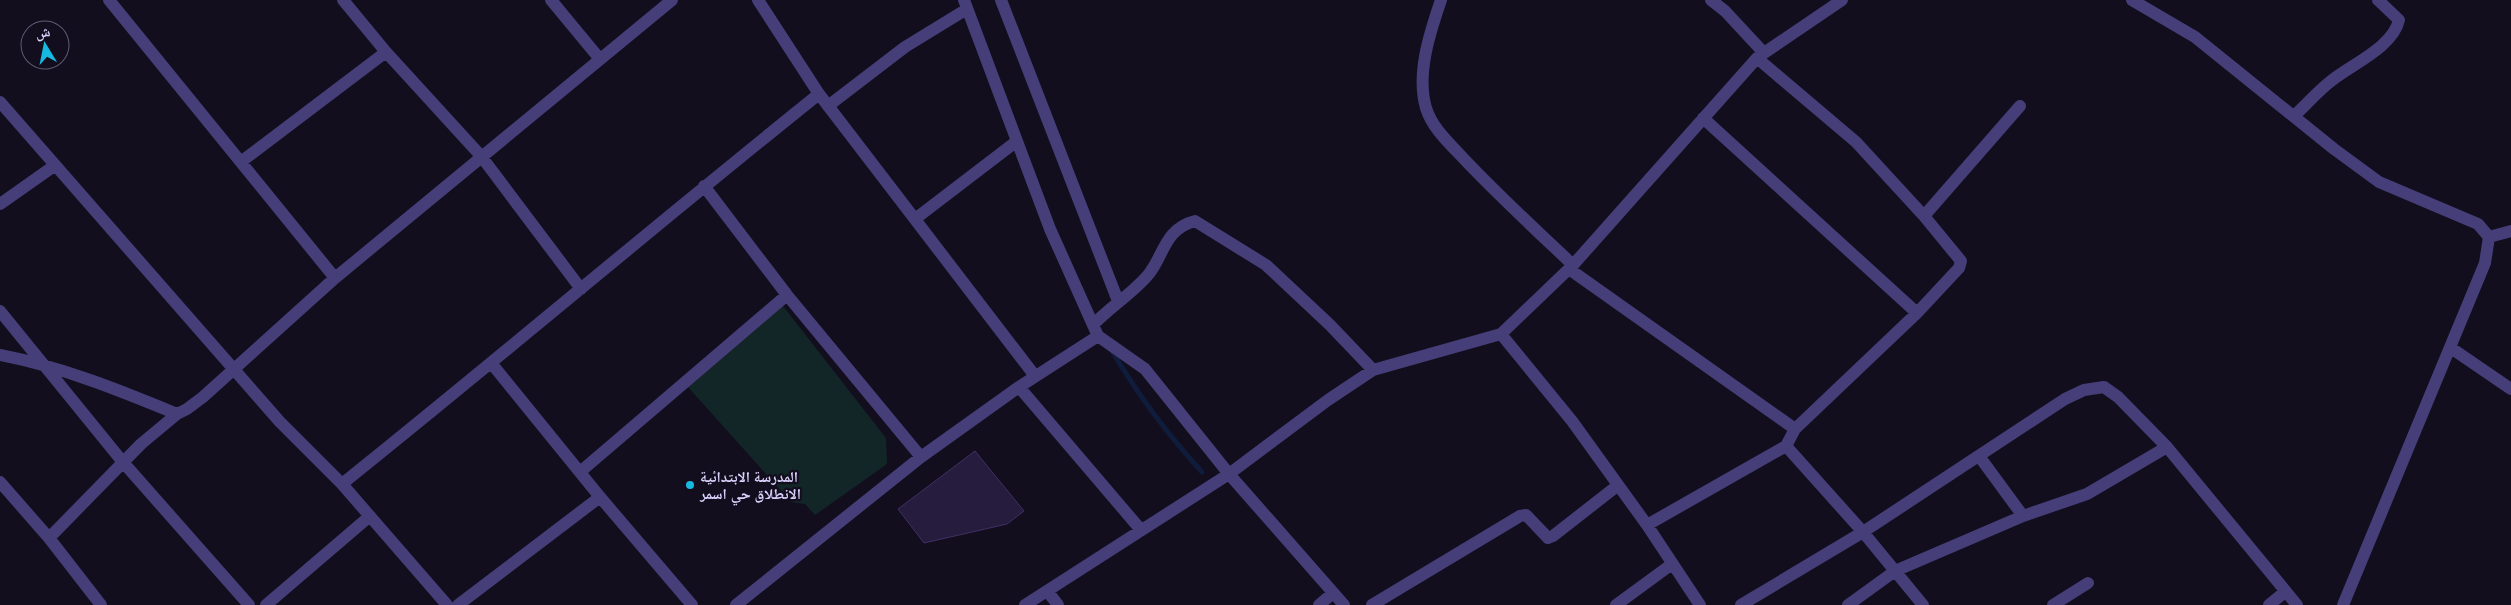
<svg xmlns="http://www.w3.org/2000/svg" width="2511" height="605" viewBox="0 0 2511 605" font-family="'Space Grotesk','Noto Naskh Arabic',sans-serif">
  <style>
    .green { fill: #122627 }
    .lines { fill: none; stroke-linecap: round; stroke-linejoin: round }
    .stream { stroke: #0f1c3c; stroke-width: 5 }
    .building { fill: #261c3d; stroke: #403067 }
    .minor { stroke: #453e78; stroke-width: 12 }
    .poi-dot { fill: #16b9e0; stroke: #120e1e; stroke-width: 2 }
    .labels { text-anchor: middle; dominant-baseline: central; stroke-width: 4.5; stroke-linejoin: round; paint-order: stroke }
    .poi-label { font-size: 15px; font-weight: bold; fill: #d8d0fa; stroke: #120e1e; text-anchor: start }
  </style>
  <rect width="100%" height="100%" fill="#120e1e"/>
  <path class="green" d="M783,306L886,438L887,464L815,515L805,504L791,502L688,387Z"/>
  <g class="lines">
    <path class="stream" d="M1112,351C1138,395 1168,435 1202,472"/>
  </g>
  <path class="building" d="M975,451L1024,511L1007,524L924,543L898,509Z"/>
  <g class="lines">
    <path class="minor" d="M109,0L335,278
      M343,0L386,52L481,156L581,289
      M551,0L599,58
      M758,0L819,94L1035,376
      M1001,0L1118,301
      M1441,0C1430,32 1416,74 1426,108C1432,128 1450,144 1464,159C1499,196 1536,230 1573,265
      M1711,0L1725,11L1764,53L1842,0
      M2132,0L2195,37L2334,149L2379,182L2478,224L2489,237L2485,263L2343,605
      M0,102L280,422L342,484L447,605
      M828,106L905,47L967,9
      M2294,116C2306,105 2318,91 2331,81C2352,64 2393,47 2399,20L2378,0
      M1703,118L1917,313
      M242,161L386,52
      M704,186L787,295L921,457
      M0,204L54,166
      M1924,216L2020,106
      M915,219L1017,141
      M2489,237L2511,231
      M1569,269L1795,429
      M0,311L122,461L249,605
      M1093,325C1109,308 1134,292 1148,275C1164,256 1164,229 1195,221L1266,265L1330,325L1373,370
      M1501,334L1572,421L1647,525L1700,605
      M1098,336L1145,369L1229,474L1344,605
      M2451,348L2511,389
      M0,355C62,367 119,390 177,414
      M492,364L600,497L692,605
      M1019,387L1141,530
      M1786,446L1863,532L1923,605
      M1979,456L2023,516
      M580,472L787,295
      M0,482L49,538L101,605
      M342,484C503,355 659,222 819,94
      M49,538L141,444L177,414L187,409L203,397L335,278L672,0
      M1048,592L1058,605
      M266,605L370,516
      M458,605L600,497
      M736,605L921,457L1019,387L1098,336L1050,229L964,0
      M1025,605L1229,474L1328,400L1373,370L1501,334L1573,265L1757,58L1856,142L1924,216L1961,261L1959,268L1917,313L1795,429L1786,446L1647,525
      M1319,605L1333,593
      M1372,605L1520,516L1526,515L1548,538L1553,536L1617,486
      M1616,605L1672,564
      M1741,605L1863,532L2065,399L2084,390L2104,387L2118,397L2167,447L2297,605
      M1848,605L1895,571L2023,516L2087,494L2167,447
      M2053,605L2088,583
      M2269,605L2285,592"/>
  </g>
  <circle class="poi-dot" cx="690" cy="485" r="5"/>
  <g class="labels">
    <g class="poi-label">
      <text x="700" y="476">المدرسة الابتدائية<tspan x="700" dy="17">الانطلاق حي اسمر</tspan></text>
    </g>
  </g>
  <g transform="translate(45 45) rotate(350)"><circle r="24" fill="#120e1e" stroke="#615c76"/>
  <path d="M0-4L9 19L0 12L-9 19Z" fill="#16b9e0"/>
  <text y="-8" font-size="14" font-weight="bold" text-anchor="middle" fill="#d8d0fa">ش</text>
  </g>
</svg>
